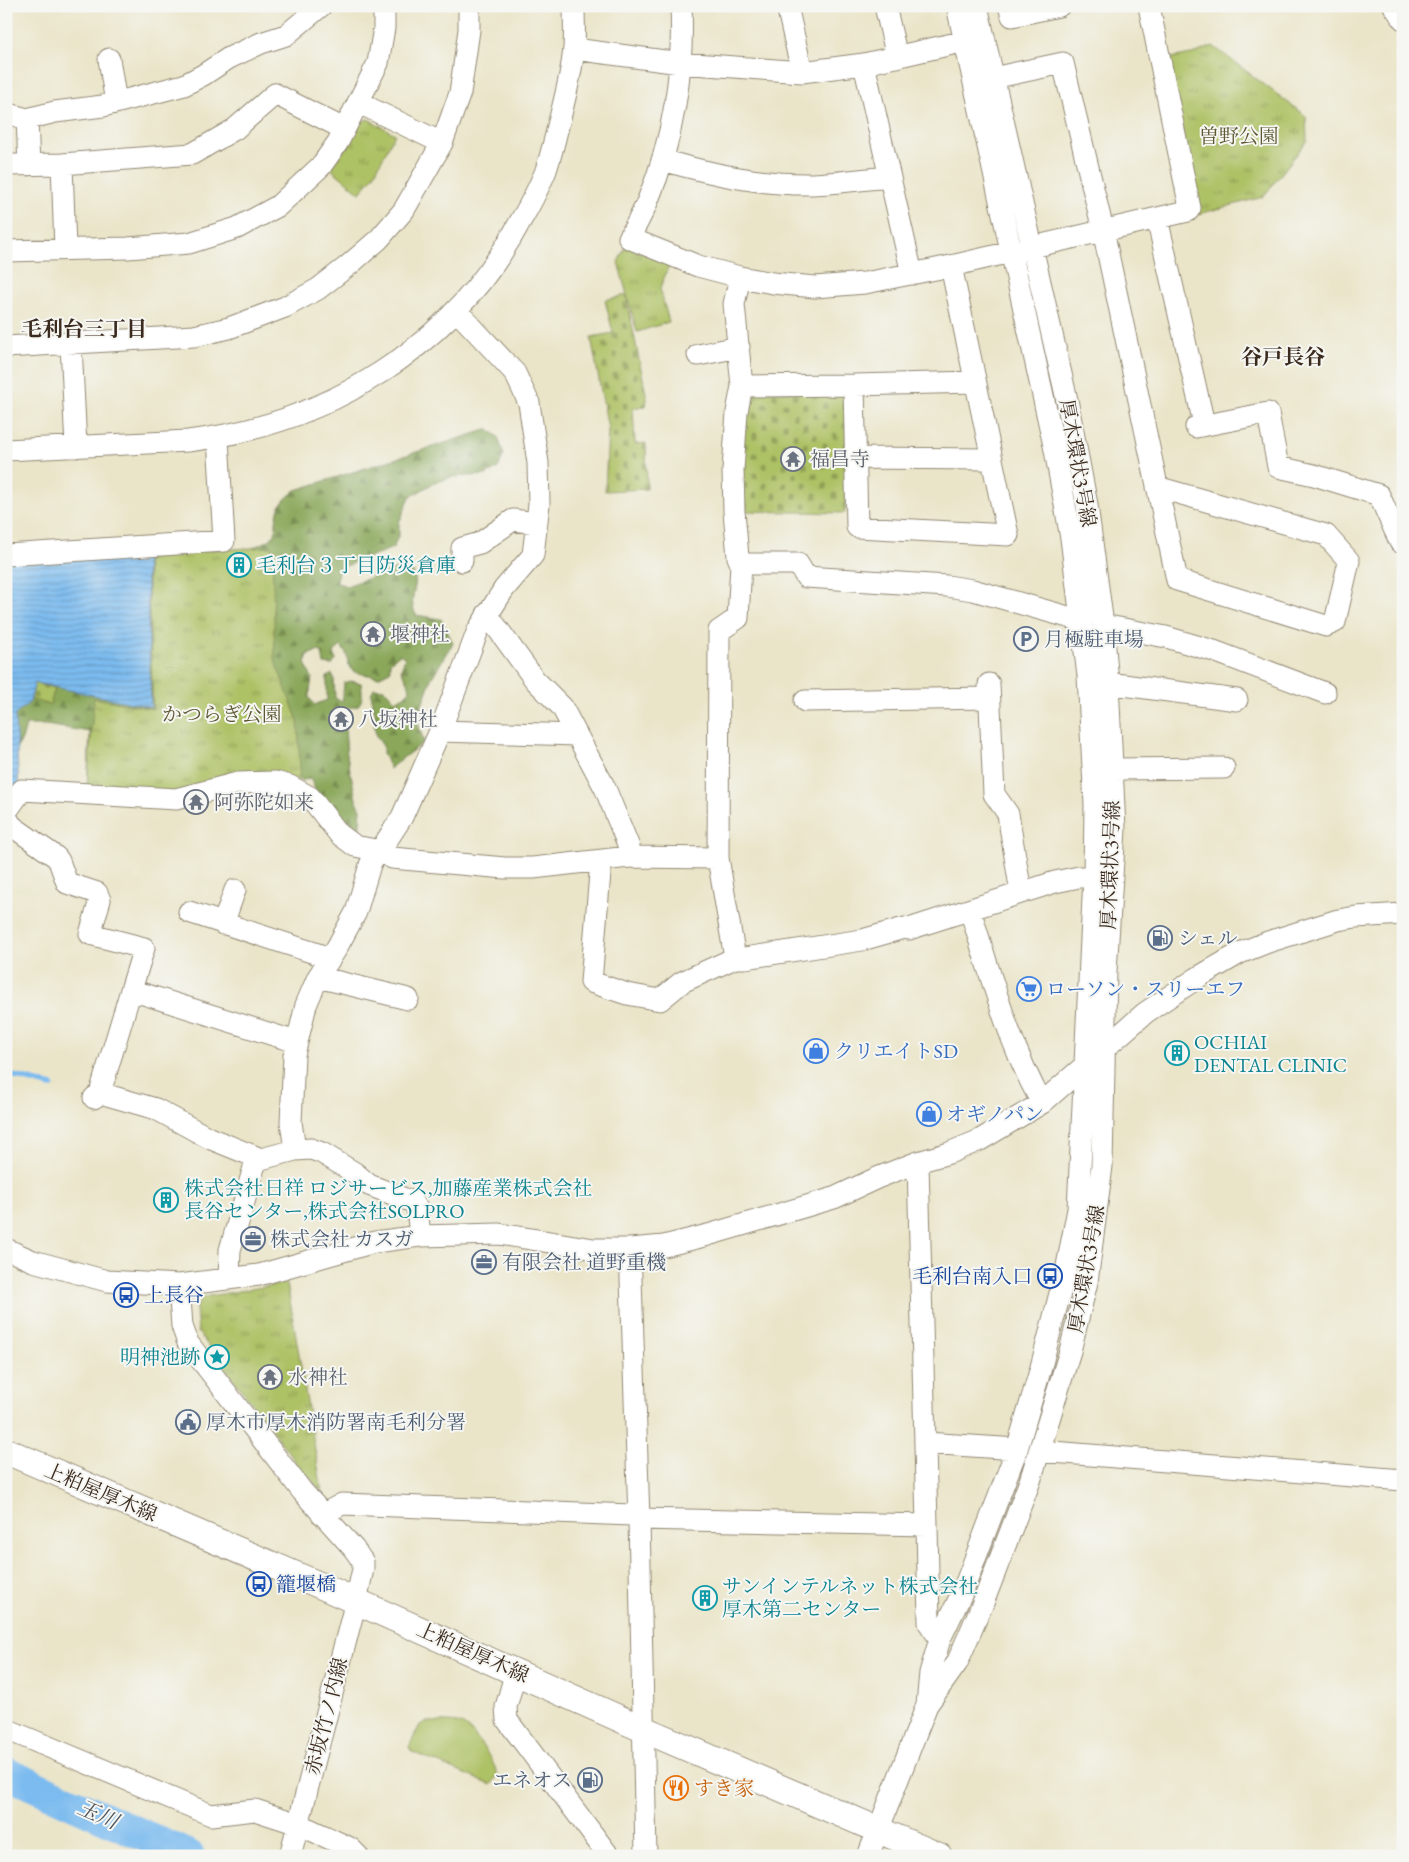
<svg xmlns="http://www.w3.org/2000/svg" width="1409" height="1862" viewBox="0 0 1409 1862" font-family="'EB Garamond','Noto Serif JP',serif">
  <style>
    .green { fill: #adc165; stroke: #747642 }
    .forest { fill: url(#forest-firs); stroke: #62683c }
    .cemetery { fill: url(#cemetery-stones); stroke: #747642 }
    .park { fill: url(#park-tufts); stroke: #747642 }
    .water { fill: url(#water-rules); stroke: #5b7286 }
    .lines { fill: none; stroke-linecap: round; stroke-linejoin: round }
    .stream { stroke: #7bbbef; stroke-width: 5.5 }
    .river { stroke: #7bbbef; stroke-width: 32 }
    .minor-casing { stroke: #928874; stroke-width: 23 }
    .major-casing { stroke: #928874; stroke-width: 28 }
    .minor { stroke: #fff; stroke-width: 21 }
    .major { stroke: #fff; stroke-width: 26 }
    .labels { text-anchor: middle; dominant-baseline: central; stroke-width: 4; stroke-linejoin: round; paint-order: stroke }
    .park-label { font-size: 20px; fill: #5d5733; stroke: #f6f6f2 }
    .worship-label { font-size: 20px; fill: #5b616d; stroke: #f6f6f2; text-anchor: start }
    .street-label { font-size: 20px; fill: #3b2a1e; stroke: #f6f6f2 }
    .culture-label { font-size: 20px; fill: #0d838f; stroke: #f6f6f2; text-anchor: start }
    .service-label { font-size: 20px; fill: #4e5e75; stroke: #f6f6f2; text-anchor: start }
    .shop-label { font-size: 20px; fill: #366cbe; stroke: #f6f6f2; text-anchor: start }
    .transit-label { font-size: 20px; fill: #164399; stroke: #f6f6f2; text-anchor: start }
    .food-label { font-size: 20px; fill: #c56008; stroke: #f6f6f2; text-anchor: start }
    .neighbourhood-label { font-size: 21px; font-weight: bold; fill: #3b2a1e; stroke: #f6f6f2 }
    .water-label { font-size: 21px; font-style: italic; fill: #4e565d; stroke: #f6f6f2 }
  </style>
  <defs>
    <pattern id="forest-firs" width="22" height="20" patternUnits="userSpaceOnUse" patternTransform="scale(1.25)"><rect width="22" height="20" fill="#8aa75a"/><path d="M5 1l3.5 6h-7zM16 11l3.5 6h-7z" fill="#72884a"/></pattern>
    <pattern id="cemetery-stones" width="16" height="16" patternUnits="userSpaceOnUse" patternTransform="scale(1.25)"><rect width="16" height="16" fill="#adc165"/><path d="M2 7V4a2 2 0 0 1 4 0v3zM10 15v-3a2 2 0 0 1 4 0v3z" fill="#8e9d53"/></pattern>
    <pattern id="park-tufts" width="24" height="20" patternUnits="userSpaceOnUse" patternTransform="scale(1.25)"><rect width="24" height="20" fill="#adc165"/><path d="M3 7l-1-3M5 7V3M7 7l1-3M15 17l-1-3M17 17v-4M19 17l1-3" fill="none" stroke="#8e9d53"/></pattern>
    <pattern id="water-rules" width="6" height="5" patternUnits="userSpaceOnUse" patternTransform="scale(1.25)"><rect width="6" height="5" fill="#7bbbef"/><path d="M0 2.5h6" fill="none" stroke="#6698c1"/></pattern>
  </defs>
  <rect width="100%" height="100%" fill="#f6f6f2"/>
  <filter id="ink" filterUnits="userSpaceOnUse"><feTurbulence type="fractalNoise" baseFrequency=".02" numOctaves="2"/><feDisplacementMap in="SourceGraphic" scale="10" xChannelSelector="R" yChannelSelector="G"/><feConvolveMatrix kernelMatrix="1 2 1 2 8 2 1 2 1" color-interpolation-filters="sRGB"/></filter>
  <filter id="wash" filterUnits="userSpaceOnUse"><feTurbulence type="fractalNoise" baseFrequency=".0096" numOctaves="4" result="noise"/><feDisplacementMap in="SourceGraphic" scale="20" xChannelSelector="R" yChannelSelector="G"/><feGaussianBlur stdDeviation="1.12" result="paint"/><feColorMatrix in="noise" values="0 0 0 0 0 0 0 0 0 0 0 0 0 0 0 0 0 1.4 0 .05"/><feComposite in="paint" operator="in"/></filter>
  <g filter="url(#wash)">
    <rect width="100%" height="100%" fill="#eae5c9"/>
    <path class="green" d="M425,1722C436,1722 451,1721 461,1724C473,1728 495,1763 498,1775L491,1785L412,1752L409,1747L420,1725Z"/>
    <path class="forest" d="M489,429L498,437L504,455L498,468L486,475L452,477L432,484L410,497L399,523V534L393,548L338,569L337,582L346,586L389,571L409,567C425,584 405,594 416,615L441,619L453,643L431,679L417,720L424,742L395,764L390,769L383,753V746L376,736L374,723L375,715L371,694L374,688L384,689L395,701L404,696L410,690L408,682L401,670L405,658L400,654L390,662V671L378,677L354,672L348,664L347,655L341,646L334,652L336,660L332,665L324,664L322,652L317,651L308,655L305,663L312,678L309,697L314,705L327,700V677L332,674L334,679L335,698L342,702L344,683L351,681L361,683C362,689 364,702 357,706C353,708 346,707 341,709L337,716L345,727L347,755L356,799L361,809L359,838L353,836L317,794L310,778L301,781L297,777L87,788L90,732L46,725H26L22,740L16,749L6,680L141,555L250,550C258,543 268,544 274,535C276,532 276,527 276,523C277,506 283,500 296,490Z"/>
    <path class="cemetery" d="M626,295L647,399L646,406L633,408L635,444L646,443L647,489L605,491L608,429L591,337L613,333L605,300Z
      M745,392H847L845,513L739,511Z
      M33,683L55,688L50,705L29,699Z"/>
    <path class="park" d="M1213,46L1306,116L1307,141L1263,197L1199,214L1166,59L1196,53Z
      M368,119L395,134L374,175L360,193L331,169L360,122Z
      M626,246L669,265L660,289L669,322L637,332L618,262Z
      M272,547L275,661L298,721L300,772L297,782L175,794L87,788L94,698L153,709L147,553Z
      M287,1283L322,1491L301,1469L198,1332L196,1308L203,1297Z"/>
    <path class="water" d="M146,553L151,707L35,683L30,702L15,715L19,788L6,803V560Z"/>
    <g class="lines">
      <path class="stream" d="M6,1074L52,1086"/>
      <path class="river" d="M6,1773L189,1856"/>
    </g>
  </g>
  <g filter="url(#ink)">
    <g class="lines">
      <defs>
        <path id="minor" d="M681,6C684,70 673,141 648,200C643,213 636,225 629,238L698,266L740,277L773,283L815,287L865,283L951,266L1188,211L1190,208L1149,6
          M787,6L802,72
          M885,6L897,57
          M1009,6L1012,16L1059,6
          M1394,6L1403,19
          M574,49L680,63L802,72L864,64L979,38
          M109,59L116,103
          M864,64L912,274
          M993,78L1063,63L1103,230L1177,580L1326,626L1335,622L1349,561L1326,535L1157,487
          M359,103L442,143
          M6,113L27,119L55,112L103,106L184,85L203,75L229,58L261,43L286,35L321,6
          M27,119L29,165
          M662,160C711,174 761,185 813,184C838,183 864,179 889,177
          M62,164L65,249
          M6,165L62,164L192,154L235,129L275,94L344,129
          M1157,218L1204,424
          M6,251L128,248L189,243L237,228L278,206L321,166L338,142L378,63L384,28V6
          M71,344L76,447
          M6,347L194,336L229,328L285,307L318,289L349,265L379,239L404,210L442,143L460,93L469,30V6
          M698,355L739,347
          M854,385L975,382
          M742,386L854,385L857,527L1008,535L951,266
          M1196,427L1268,413L1278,467L1314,475L1379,495L1400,542
          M6,450L188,441C329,424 454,346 521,220C530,205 538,189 545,173C551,156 555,139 559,122C565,98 572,72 574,48C575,34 574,20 574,6
          M856,458L992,459
          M6,555L224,541L218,438
          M462,561V548L480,543L513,520L536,523
          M741,564H798L806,577L947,586L973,590L1082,621
          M487,614L535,680L562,707L605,788L629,847V857
          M1103,625L1166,637L1214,651L1325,693
          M1108,683L1237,700
          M989,684L994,794L1008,814L1021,893
          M805,701L989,698
          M440,731L577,735
          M1112,769L1224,768
          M6,812L22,790L176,799L238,783L275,782L290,786L310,797L339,834L355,846L380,851L392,858L505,868H533L629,857L718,858L735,958H745L862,940L904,928L909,929L1055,882L1079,877H1094
          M6,817L12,826L56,857L59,861L67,883L97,893L100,900L90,934L144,948L131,990
          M718,858L719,631L738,618L741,564L738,557L734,511L733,470L737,412L742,386L734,304L740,277
          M601,861L591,982L627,994L660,1000L682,982L735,958
          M970,910C991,975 1008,1043 1042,1103
          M189,912L330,958
          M223,924L235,890
          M318,977L408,999
          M100,1093L156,1109L209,1138L261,1159
          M94,1098L100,1093L131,990L296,1042
          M918,1162L927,1525
          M420,1236L417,1208L413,1202L369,1185L355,1173L322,1153L311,1149L295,1150L291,1122L294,1055L306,1005L318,977L335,951L356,912L370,865L374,856L380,851L402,817L440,731L478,630L504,589L533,555L539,504L538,463L529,403L515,373L456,310
          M6,1249L33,1261L107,1281L179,1285L259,1275L375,1242L420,1236L499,1234L594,1249H630L664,1246L708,1235L834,1198L877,1178L918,1162L949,1153L980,1140L1042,1103L1145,1013L1197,978L1240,953L1268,942L1338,920L1356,917L1403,914
          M630,1249L639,1519L646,1856
          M229,1279L230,1250L255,1164L261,1159L295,1150
          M179,1285L182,1326L188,1343L302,1491L354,1549L363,1562V1569L356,1601L290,1856
          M926,1443L1017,1449
          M1040,1451L1403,1480
          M322,1515L342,1504L632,1515L639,1519L927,1525L929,1623L940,1639
          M516,1671L506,1707L507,1720L609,1856
          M927,1705L930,1673L940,1639L962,1593L1017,1449L1040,1371L1067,1266L1078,1209L1094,877L1095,805L1088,676L1071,538L1055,450L957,6
          M6,1729L211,1815L255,1810L298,1824L350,1848L358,1856
          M868,1856L927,1705L957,1663L983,1603L1030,1481L1070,1351L1087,1282L1102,1166L1106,971L1115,829L1108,683L1103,625L1087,505L1067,400L977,6"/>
        <path id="major" d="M6,1451L324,1587L643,1729L939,1856"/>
      </defs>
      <use href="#minor" class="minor-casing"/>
      <use href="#major" class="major-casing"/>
      <use href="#minor" class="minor"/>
      <use href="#major" class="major"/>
    </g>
  </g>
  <defs>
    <symbol id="temple-ring" viewBox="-11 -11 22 22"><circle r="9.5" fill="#f6f6f2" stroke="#6b7280" stroke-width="1.5"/><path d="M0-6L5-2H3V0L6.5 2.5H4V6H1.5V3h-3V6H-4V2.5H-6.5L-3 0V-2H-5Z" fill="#6b7280"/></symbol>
    <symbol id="building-ring" viewBox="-11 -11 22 22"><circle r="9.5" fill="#f6f6f2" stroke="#0f9aa8" stroke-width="1.5"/><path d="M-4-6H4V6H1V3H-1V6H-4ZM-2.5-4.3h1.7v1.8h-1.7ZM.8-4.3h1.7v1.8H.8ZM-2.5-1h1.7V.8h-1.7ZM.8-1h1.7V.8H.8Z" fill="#0f9aa8"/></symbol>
    <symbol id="parking-ring" viewBox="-11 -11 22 22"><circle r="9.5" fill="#f6f6f2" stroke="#5c6f8a" stroke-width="1.5"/><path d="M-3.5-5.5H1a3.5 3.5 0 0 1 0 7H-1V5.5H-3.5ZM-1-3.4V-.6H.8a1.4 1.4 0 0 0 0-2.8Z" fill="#5c6f8a"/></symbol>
    <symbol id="fuel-ring" viewBox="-11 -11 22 22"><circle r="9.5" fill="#f6f6f2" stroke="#5c6f8a" stroke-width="1.5"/><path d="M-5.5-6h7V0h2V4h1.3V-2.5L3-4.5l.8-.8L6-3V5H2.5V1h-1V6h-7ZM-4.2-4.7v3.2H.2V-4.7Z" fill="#5c6f8a"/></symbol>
    <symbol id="supermarket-ring" viewBox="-11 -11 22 22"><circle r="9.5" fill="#f6f6f2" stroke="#3f7fe0" stroke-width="1.5"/><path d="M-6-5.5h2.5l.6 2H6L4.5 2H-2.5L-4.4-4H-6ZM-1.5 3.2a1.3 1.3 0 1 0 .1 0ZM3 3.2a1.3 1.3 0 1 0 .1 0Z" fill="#3f7fe0"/></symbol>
    <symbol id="shop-ring" viewBox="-11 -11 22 22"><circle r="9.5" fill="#f6f6f2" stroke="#3f7fe0" stroke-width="1.5"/><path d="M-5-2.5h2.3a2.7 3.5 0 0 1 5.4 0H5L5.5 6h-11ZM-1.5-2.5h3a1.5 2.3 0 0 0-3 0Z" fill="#3f7fe0"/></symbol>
    <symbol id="office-ring" viewBox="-11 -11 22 22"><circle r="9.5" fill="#f6f6f2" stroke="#5c6f8a" stroke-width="1.5"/><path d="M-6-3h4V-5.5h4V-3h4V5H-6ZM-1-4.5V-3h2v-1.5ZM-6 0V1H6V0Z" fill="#5c6f8a"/></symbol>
    <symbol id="bus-ring" viewBox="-11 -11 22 22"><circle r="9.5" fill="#f6f6f2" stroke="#1a4fb4" stroke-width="1.5"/><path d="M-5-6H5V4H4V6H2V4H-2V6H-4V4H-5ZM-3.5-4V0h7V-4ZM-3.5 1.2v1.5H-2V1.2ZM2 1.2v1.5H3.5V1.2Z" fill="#1a4fb4"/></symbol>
    <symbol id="sight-ring" viewBox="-11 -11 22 22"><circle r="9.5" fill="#f6f6f2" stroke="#0f9aa8" stroke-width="1.5"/><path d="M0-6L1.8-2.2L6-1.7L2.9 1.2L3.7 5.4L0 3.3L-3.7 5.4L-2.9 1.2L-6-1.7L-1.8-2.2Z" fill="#0f9aa8"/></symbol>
    <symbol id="civic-ring" viewBox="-11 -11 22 22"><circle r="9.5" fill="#f6f6f2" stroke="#5c6f8a" stroke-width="1.5"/><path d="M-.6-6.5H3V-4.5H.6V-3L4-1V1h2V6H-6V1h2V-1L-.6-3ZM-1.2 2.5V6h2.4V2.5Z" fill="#5c6f8a"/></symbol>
    <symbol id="restaurant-ring" viewBox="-11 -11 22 22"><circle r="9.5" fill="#f6f6f2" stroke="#e8710a" stroke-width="1.5"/><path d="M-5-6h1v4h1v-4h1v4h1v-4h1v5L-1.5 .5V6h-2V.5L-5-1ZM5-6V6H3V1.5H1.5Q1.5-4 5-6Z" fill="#e8710a"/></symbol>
  </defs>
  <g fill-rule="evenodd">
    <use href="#temple-ring" x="779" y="445" width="28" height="28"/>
    <use href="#building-ring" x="225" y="551" width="28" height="28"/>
    <use href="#temple-ring" x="359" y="620" width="28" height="28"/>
    <use href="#parking-ring" x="1012" y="625" width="28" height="28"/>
    <use href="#temple-ring" x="327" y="705" width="28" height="28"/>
    <use href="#temple-ring" x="182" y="788" width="28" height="28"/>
    <use href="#fuel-ring" x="1146" y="924" width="28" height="28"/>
    <use href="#supermarket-ring" x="1015" y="975" width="28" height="28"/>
    <use href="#shop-ring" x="802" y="1037" width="28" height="28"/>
    <use href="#building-ring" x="1163" y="1039" width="28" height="28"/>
    <use href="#shop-ring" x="915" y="1100" width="28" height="28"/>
    <use href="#building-ring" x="152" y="1186" width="28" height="28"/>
    <use href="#office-ring" x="239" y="1225" width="28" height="28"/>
    <use href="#office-ring" x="470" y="1248" width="28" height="28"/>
    <use href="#bus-ring" x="1036" y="1262" width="28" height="28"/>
    <use href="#bus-ring" x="112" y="1281" width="28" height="28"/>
    <use href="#sight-ring" x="203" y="1343" width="28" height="28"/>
    <use href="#temple-ring" x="256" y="1363" width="28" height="28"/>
    <use href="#civic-ring" x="174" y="1408" width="28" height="28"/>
    <use href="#bus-ring" x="245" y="1570" width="28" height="28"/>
    <use href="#building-ring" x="691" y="1584" width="28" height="28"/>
    <use href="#fuel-ring" x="576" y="1766" width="28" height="28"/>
    <use href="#restaurant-ring" x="662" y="1774" width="28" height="28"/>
  </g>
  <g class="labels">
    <g class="park-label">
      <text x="1239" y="136">曽野公園</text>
      <text x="222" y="714">かつらぎ公園</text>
    </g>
    <g class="worship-label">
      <text x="810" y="459">福昌寺</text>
      <text x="390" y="634">堰神社</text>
      <text x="358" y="719">八坂神社</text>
      <text x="214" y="802">阿弥陀如来</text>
      <text x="288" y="1377">水神社</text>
    </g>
    <g class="street-label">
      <text transform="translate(1078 463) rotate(80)">厚木環状3号線</text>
      <text transform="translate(1110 865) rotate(-88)">厚木環状3号線</text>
      <text transform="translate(1086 1269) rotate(-80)">厚木環状3号線</text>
      <text transform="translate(101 1492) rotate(23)">上粕屋厚木線</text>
      <text transform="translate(473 1652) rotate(24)">上粕屋厚木線</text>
      <text transform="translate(326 1716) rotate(-76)">赤坂竹ノ内線</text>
    </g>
    <g class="culture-label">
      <text x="256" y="565">毛利台３丁目防災倉庫</text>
      <text x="1194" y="1042">OCHIAI<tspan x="1194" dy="23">DENTAL CLINIC</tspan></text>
      <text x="184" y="1188">株式会社日祥 ロジサービス,加藤産業株式会社<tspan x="184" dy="23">長谷センター,株式会社SOLPRO</tspan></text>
      <text x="200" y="1357" text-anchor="end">明神池跡</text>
      <text x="722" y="1586">サンインテルネット株式会社<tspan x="722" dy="23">厚木第二センター</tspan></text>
    </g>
    <g class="service-label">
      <text x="1044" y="639">月極駐車場</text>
      <text x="1178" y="938">シェル</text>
      <text x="270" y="1239">株式会社 カスガ</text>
      <text x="502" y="1262">有限会社 道野重機</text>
      <text x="206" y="1422">厚木市厚木消防署南毛利分署</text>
      <text x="572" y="1780" text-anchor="end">エネオス</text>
    </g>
    <g class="shop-label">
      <text x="1046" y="989">ローソン・スリーエフ</text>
      <text x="834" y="1051">クリエイトSD</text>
      <text x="946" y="1114">オギノパン</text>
    </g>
    <g class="transit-label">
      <text x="1032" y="1276" text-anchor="end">毛利台南入口</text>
      <text x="144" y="1295">上長谷</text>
      <text x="276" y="1584">籠堰橋</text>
    </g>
    <g class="food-label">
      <text x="694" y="1788">すき家</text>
    </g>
    <g class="neighbourhood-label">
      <text x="84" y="328">毛利台三丁目</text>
      <text x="1283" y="356">谷戸長谷</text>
    </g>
    <g class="water-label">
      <text transform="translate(98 1814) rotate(24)">玉川</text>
    </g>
  </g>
  <rect width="1409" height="1862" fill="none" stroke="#f6f6f2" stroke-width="25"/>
</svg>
